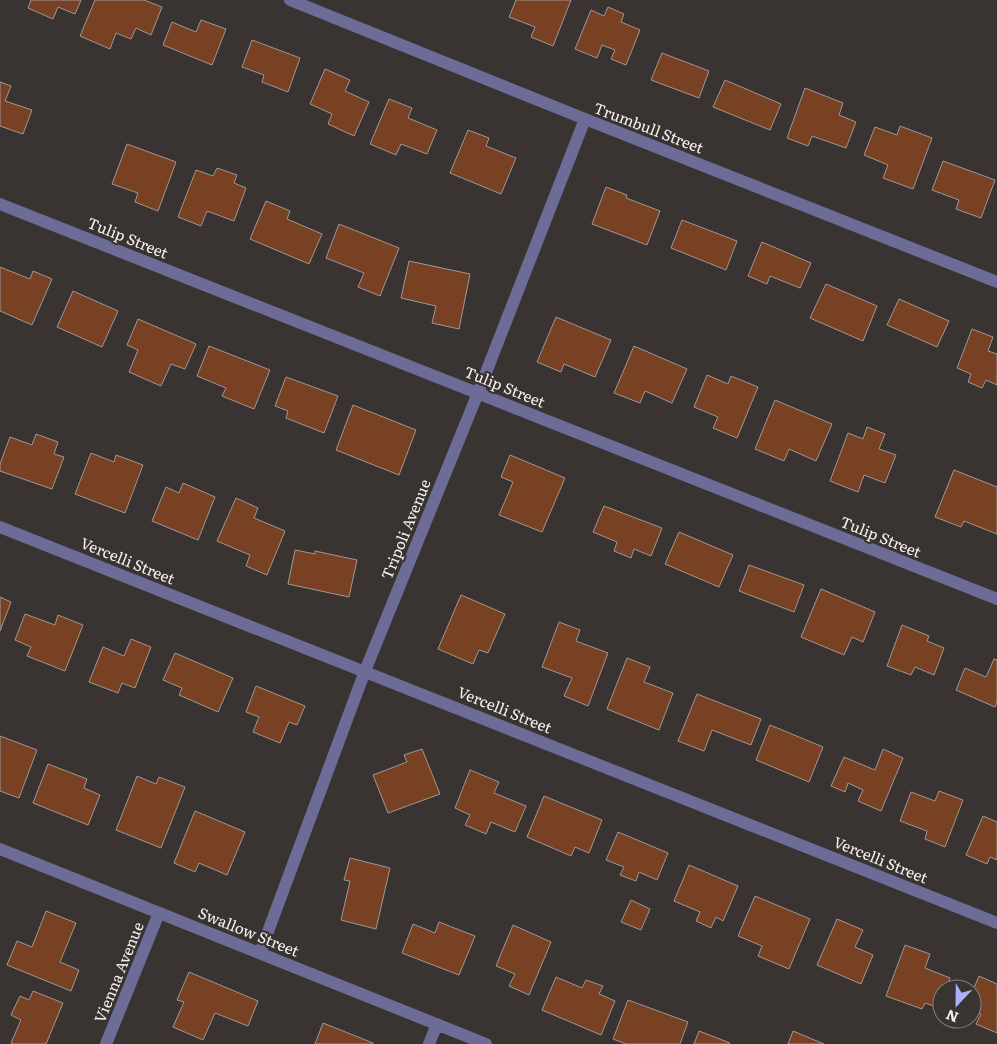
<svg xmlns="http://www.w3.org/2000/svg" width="997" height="1044" viewBox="0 0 997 1044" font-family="Literata,serif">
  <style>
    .building { fill: #784124; stroke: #9f9895 }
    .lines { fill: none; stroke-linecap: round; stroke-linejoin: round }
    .minor { stroke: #6c6c97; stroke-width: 12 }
    .labels { text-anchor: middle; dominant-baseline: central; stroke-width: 4.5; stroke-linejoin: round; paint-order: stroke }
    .street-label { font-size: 15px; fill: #f7f3f1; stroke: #393331 }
  </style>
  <rect width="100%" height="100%" fill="#393331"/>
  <path class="building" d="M31,0H81L75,14L58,7L53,19L28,8Z
    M95,0H144L162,7L151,35L136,28L131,39L116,33L110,49L80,36Z
    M516,0H571L553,46L531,37L535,27L509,17Z
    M608,7L624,14L621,22L640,30L626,65L611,59L615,50L602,45L597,58L575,49L591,10L604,16Z
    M201,20L226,29L212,65L163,45L172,22L196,32Z
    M252,40L300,58L288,92L262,82L264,75L242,67Z
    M662,53L709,71L699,98L651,80Z
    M325,69L350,80L345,91L369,102L354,136L328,124L332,114L310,104Z
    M725,80L781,104L770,130L713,107Z
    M0,82L11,86L5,101L32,110L23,134L0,126Z
    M805,88L843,103L839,115L856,122L846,148L812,136L808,146L787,138Z
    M389,99L412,108L408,118L437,130L427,154L401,144L396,155L370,144Z
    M900,126L932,138L913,189L883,178L888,165L864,155L875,127L897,135Z
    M468,130L489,138L486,146L516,158L501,194L450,173Z
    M127,144L176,162L158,211L135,202L138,193L112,184Z
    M943,161L995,180L981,218L956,209L959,200L932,190Z
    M217,168L237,175L234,183L246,188L234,221L207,211L201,226L178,217L196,170L213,176Z
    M606,187L627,195L626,198L660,211L647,245L592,224Z
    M266,201L290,211L287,219L322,234L309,264L250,239Z
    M682,220L737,241L726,270L671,248Z
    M339,224L399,248L380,296L358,287L364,273L326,258Z
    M762,242L811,263L800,288L770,276L767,284L748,276Z
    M409,261L470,274L459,329L432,323L436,306L401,298Z
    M0,267L30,279L33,271L52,279L32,325L0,311Z
    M826,284L877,306L863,341L810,318Z
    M73,291L118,311L102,347L57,327Z
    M899,299L949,321L937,347L887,325Z
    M556,317L611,340L595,377L564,364L561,372L537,362Z
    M138,319L196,344L185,369L171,364L161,386L129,372L138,350L127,345Z
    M972,329L993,337L988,351L997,354V385L986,380L982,388L968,382L971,374L957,368Z
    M209,346L270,370L254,409L222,396L226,388L197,376Z
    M634,346L687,369L672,403L645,391L640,403L614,393Z
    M707,375L728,384L731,376L758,387L737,438L713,428L718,417L694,407Z
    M286,377L338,396L324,433L286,418L288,411L275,406Z
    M775,400L832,424L816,461L789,449L784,461L755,449Z
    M353,405L416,430L399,475L336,450Z
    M867,427L885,434L879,449L896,455L885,483L864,475L858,492L830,481L848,433L863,439Z
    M36,434L58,442L54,454L64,457L52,489L0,471V464L10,437L32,445Z
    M91,453L114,462L116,455L143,465L125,513L75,494Z
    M510,455L565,478L542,532L499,515L513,482L501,477Z
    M954,470L997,487V534L964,521L961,527L935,517Z
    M183,483L215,497L198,540L152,521L166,487L179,493Z
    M236,498L258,508L254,518L285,531L267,575L246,566L250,555L217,541Z
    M604,506L662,528L651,556L634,549L631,558L614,551L617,542L593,532Z
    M679,532L733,555L719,587L665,564Z
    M295,550L315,554V551L357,560L349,597L288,584Z
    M749,565L804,585L794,612L739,591Z
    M821,589L875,612L863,642L852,637L844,655L801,637Z
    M461,595L505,614L488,653L479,650L473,664L438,649Z
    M0,597L11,602L0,631Z
    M25,614L55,625L58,615L83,625L65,671L27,656L31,647L15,640Z
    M559,622L580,630L576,641L608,653L588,706L564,696L572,678L542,667Z
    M902,625L929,636L927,641L944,648L934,675L915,667L911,675L887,666Z
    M131,639L151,647L135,688L122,683L118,693L89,682L103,647L124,656Z
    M175,653L233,678L218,712L179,695L182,688L163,680Z
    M627,658L650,667L644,682L673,693L659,730L607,709Z
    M994,659L997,660V702L995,707L956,690L965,668L986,677Z
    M256,686L305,706L297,725L289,722L280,743L253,732L259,717L246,712Z
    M697,694L761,719L751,745L712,730L704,751L678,741Z
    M770,725L823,747L809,782L756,760Z
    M0,736L37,750L19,798L0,791Z
    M422,749L440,794L388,813L373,775L407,762L404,755Z
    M883,749L903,758L881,811L858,801L863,790L848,783L845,792L831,786L844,757L875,770Z
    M48,764L87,779L84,788L100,795L88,825L33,803Z
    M470,770L499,782L494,793L526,806L515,832L491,822L486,834L465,825L470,815L455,808Z
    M137,776L156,784L159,777L185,787L161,848L116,830Z
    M939,791L963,800L945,847L925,839L927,831L900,821L911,792L935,801Z
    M544,796L602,820L589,853L575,847L571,856L527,837Z
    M195,811L245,832L227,875L199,863L195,872L174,863Z
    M983,816L997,822V860L990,857L987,864L966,855Z
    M618,832L668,853L657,880L639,872L636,881L620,875L624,867L606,860Z
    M350,858L390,868L376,929L341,920L350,881L344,880Z
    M689,865L738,886L723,921L716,917L711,928L696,921L700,912L674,901Z
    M755,896L810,919L789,969L758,956L762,946L738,936Z
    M631,900L650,909L641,930L621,922Z
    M46,911L76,923L60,962L79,970L71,991L7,965L17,941L32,947Z
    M837,919L863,930L855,947L873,955L861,984L817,965Z
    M439,922L475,936L459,975L402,953L413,924L435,933Z
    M513,925L551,942L529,995L509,986L515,974L496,966Z
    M905,945L930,954L925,968L950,978L946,989H942V999L939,1008L925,1003L922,1009L886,996Z
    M189,972L258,1001L248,1026L215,1013L203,1040L173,1027L184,1002L177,1000Z
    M979,976L997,984V1033L976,1024L981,1014L972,1010V993Z
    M556,977L582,988L586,980L603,986L599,994L615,1001L601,1035L542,1010Z
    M33,991L63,1003L46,1044H13L11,1043L21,1020L11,1015L20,996L29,1000Z
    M628,1000L688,1022L680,1044H626L613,1039Z
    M323,1023L373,1043V1044H315Z
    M699,1031L730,1043L729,1044H694Z
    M793,1031L824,1044H788Z"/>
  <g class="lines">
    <path class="minor" d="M290,0L585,119L997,282
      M0,204L997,599
      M0,527L997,923
      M0,849L486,1044
      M260,953L365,671L478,393L585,119
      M106,1044L159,913
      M429,1044L437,1024"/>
  </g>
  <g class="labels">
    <g class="street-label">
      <text transform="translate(649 127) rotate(21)">Trumbull Street</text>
      <text transform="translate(128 237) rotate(22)">Tulip Street</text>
      <text transform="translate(505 386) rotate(22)">Tulip Street</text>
      <text transform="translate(405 529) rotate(-68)">Tripoli Avenue</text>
      <text transform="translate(881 536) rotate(22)">Tulip Street</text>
      <text transform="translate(128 560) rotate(22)">Vercelli Street</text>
      <text transform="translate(505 709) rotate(22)">Vercelli Street</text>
      <text transform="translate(881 859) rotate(22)">Vercelli Street</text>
      <text transform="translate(249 931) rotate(22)">Swallow Street</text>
      <text transform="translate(118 972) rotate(-68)">Vienna Avenue</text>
    </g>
  </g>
  <g transform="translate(957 1004) rotate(202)"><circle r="24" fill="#393331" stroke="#85807e"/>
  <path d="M0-4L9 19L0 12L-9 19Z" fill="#aeaefa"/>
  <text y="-8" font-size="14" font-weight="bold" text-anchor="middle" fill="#f7f3f1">N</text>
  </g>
</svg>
